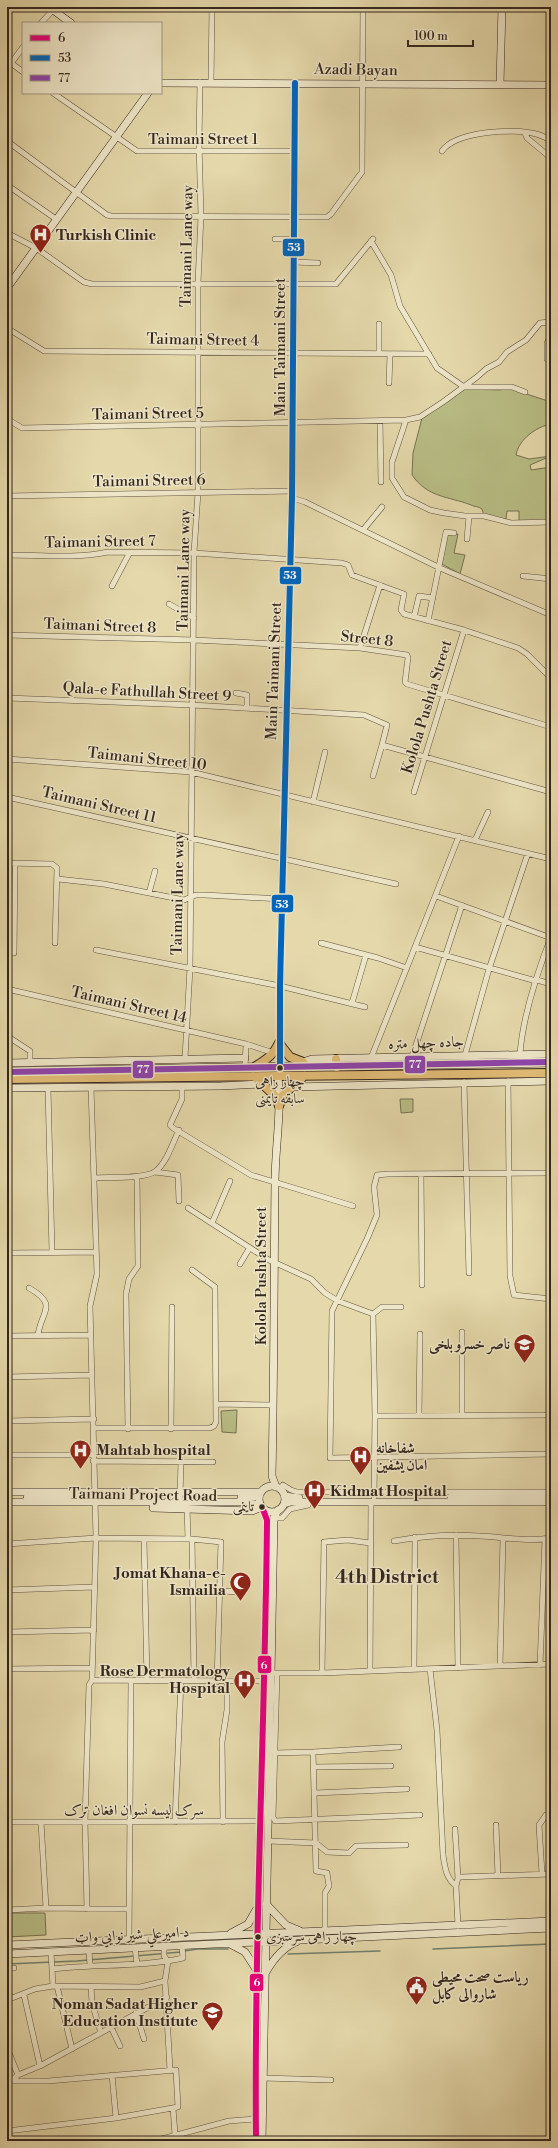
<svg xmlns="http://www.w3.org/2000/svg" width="558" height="2148" viewBox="0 0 558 2148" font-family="'Libre Bodoni',Amiri,serif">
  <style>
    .green { fill: #b9be86; stroke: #777252 }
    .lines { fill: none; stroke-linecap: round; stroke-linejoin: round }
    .stream { stroke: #70806e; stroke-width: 1.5 }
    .street-casing { stroke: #615441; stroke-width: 6 }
    .secondary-casing { stroke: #35271e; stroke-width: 8 }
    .primary-casing { stroke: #35271e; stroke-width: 10 }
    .street { stroke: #eee6c8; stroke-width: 5 }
    .secondary { stroke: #eee6c8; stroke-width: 7 }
    .primary { stroke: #e2bc76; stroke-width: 8 }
    .bus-1-casing { stroke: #eee6c8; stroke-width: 9 }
    .bus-2-casing { stroke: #eee6c8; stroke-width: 9 }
    .bus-3-casing { stroke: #eee6c8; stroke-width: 9 }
    .bus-1 { stroke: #e5007d; stroke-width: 6 }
    .bus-2 { stroke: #0065bd; stroke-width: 6 }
    .bus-3 { stroke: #8e44ad; stroke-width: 6 }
    .bus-dot { fill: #35271e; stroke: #eee6c8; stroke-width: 1.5 }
    .labels { text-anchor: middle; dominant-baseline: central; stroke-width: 3; stroke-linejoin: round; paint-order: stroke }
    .bus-label { font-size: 14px; fill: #35271e; stroke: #eee6c8 }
    .street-label { font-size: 15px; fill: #35271e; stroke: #eee6c8 }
    .poi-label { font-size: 15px; font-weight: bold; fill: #35271e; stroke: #eee6c8; text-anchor: start }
    .district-label { font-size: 19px; font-weight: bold; fill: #35271e; stroke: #eee6c8 }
    .line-badge { stroke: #eee6c8; stroke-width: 1.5 }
    .badge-label { font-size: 11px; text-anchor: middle; font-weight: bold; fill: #fff }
  </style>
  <rect width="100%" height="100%" fill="#e5d9ab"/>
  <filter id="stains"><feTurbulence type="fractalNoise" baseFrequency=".005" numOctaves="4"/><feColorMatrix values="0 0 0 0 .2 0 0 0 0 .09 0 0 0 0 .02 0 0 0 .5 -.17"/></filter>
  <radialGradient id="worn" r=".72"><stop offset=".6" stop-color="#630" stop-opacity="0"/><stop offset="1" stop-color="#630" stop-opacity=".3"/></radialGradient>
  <path class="green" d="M508,388L551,402V424C536,427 519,439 516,455L529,459L551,456L530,465L531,470L551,467V520L519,523V511H507L506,519L484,516L482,509C478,506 475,507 471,505C448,496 428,498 412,475L413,453L422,418L464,389L500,390Z
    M447,533L458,534L454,553L465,555L460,574L442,564Z
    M400,1099H413V1112L401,1113Z
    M237,1410L236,1433L222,1432L221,1411Z
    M7,1913H45L46,1935L7,1937Z"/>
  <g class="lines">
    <path class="stream" d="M433,1949L551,1944
      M184,1951L198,1949H228
      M288,1954L380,1951
      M7,1964L77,1961L181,1952"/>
    <defs>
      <path id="street" d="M41,23L53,10
        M7,60L23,72
        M7,69L23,47
        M211,82L212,7
        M53,93L137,151H295
        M525,133L527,138L551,158
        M7,141L107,215L111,216L327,217L331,214L362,172L363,7
        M442,151C456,131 514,128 536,134C541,135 546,138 551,140
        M7,185L56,219
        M7,233L36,248L84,282L92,284H336L373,239
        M275,239H294
        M371,241L391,275L400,306L437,368L464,387H512L525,392
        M294,262L318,263
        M7,328L44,351L429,354
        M379,354V324
        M547,359V343L551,335
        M389,383L390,354
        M7,419L22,428L406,420L420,417L443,402L477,377L486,369L499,362L507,352L526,340L540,323L549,322L551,316
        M406,420L392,462V478L404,497L430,510L444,513L465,516H484L511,523L551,522
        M380,421L381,482
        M7,496L291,491
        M292,498L305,502L440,568L551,615
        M363,530L382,507
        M467,539L469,516
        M7,555C40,555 76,559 108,552L194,553L342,563L348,565L352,575L404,594L401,610L404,614L464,630L518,648L527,654L551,678
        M523,576L551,579
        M112,586L130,552
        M169,604L194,618
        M414,617L419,596L433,598
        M428,621L446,532L454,533
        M7,635L194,640L360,648L407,655L408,658L405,682L407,684L551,727
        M360,648L380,585
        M236,693L247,695V708
        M7,698L192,705L364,715L387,725L382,745L551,792
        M7,759L191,772L551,859
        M373,776L382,745
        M414,792L464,630
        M7,797L396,884
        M313,802L325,752
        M475,840L488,812
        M7,863L52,864L57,868L55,943
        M58,879L104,884L184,900L196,895H205L282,899
        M149,893L155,871
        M436,896L551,938
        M321,943L378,958L407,968
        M415,947L536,981
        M96,950L280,986L365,1007
        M7,953H14L15,864
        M537,980L551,984
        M7,989L246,1044L274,1053
        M352,1003L366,955
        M7,1036L30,1051V1063
        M520,1054C523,1015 537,973 551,937
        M465,1055L489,969L528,853
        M412,1057L462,905
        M185,1058L190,968L194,553L198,492V283L201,216L199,143L200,82
        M371,1058L459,836
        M245,1068L246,1044
        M508,1081L510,1276L514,1295L551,1299
        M550,1081L551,1116
        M464,1082L469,1273
        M182,1086V1099L170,1125L173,1128L251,1175L353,1206
        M48,1088L52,1252
        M7,1128V1250L12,1253L96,1252
        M155,1172L178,1175L179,1201
        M551,1173L388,1174L377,1175L374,1187L377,1215L367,1239L332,1311L330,1458L551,1454
        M421,1174L422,1285
        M95,1178C109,1177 146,1179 156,1171C167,1162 173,1142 179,1130
        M188,1208L269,1260L311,1279L325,1293L338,1301L373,1314
        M212,1223L230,1181
        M240,1264L249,1249
        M29,1288C59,1305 41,1311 38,1335
        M462,1332V1415
        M7,1336L91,1335
        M7,1377L91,1375
        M216,1404L273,1405
        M419,1415L420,1334
        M375,1416L551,1415
        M7,1421L94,1419
        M94,1428H210L214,1426L216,1422L215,1287L192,1270
        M128,1429L126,1294L129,1279L138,1266L137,1176
        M171,1429L172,1307
        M7,1455H93
        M93,1461L213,1462
        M280,1489L283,1485L291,1490L297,1492H551
        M374,1497L375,1416L373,1314L382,1307H401
        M180,1498L181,1461
        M187,1506L188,1539
        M274,1518H282L290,1509L308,1505
        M456,1535L458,1668
        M144,1539L147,1681
        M192,1539L194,1680
        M394,1541C422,1536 451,1534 480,1536C503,1537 528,1542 551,1538
        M7,1544L96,1538L192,1539L221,1542L217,1682
        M7,1590L94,1587
        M219,1591L242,1592
        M7,1632L94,1630
        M540,1665L545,1539
        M500,1666L503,1538
        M7,1669L92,1668
        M414,1669L415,1537
        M430,1669L437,1730L443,1855C445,1868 446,1878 456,1886L458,1926
        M370,1671L371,1502
        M274,1673H322L551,1664
        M277,1673L273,1817L275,1821L420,1815
        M322,1673L324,1542L348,1540L370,1543
        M92,1680L265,1681
        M313,1752L399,1747
        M275,1753L313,1752L316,1871L327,1873L329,1886L325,1893V1931
        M314,1767L391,1766
        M315,1793L407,1789
        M7,1822L261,1821
        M41,1822L46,1908
        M175,1822L181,1681
        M223,1822L222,1742L227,1710V1681
        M496,1825L498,1876
        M455,1829L458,1878
        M268,1841L316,1843L327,1852L349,1853L356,1846L406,1845
        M542,1874L539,1825L546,1815H551
        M456,1886L458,1878L461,1877L551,1874
        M87,1909L85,1822L89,1685L92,1680L96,1538L90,1306L97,1274L91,1087
        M7,1910L46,1908L129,1909
        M129,1939L131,1682
        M164,1946V1956L168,1961L165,1981L170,2070
        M135,1948L137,1964
        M89,1950L90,1965
        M51,1952L53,1986
        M7,1968H14
        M53,1969C95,1964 143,1967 183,1958L182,1946
        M57,1986L72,2049
        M91,1986L92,2003L101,2033
        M24,1995L40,2066
        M7,2000L35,1989L53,1986L140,1987L165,1981
        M136,2013L144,2039
        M111,2027L120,2046
        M7,2048L18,2075
        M112,2075L116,2118
        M263,2078L331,2080
        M7,2084L18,2075L40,2066L167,1997
        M173,2108L175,2134
        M7,2131L116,2118L178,2107L176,2070L48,2081H11
        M154,2141L229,2121L255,2119"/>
      <path id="secondary" d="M53,7V10L71,23
        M161,83L551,85
        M500,84L502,7
        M7,288L148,93
        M303,1062L312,1059L551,1054
        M7,1063L245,1058
        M280,1068V986L292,498L295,83
        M293,1087L551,1081
        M7,1088L221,1086L263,1084
        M259 1499a13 13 0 1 1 26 0a13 13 0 1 1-26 0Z
        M276,1487L272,1476C274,1378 274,1280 275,1183C275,1147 282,1112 278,1077
        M7,1492H261
        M285,1496L299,1498
        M451,1497H551
        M27,1498H157
        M241,1498L254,1497L261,1492
        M7,1502H248L262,1507
        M284,1504L291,1502H551
        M153,1508L252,1511L262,1507
        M266,1904L286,1925L300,1931
        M231,1933L248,1924L256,1910
        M230,1944L245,1952L256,1969
        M7,1945L551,1921
        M7,1954L551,1928
        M266,1972C274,1958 283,1947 298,1941
        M256,2141C254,1934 265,1727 267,1520L262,1507
        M262,2141L274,1518L278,1510"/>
      <path id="primary" d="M279,1043L290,1057L303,1062L305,1067
        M336,1059L337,1067
        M253,1068C265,1060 273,1056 279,1043
        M7,1072L551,1062
        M255,1077L276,1097L279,1106
        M7,1079L551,1073
        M279,1106L283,1095L303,1077"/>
    </defs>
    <use href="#street" class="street-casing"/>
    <use href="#secondary" class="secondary-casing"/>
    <use href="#primary" class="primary-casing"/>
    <use href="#street" class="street"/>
    <use href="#secondary" class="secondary"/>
    <use href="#primary" class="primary"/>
    <defs>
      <path id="bus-1" d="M256,2141C254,1934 265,1727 267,1520L262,1507"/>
      <path id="bus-2" d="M280,1068V986L292,498L295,83"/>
      <path id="bus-3" d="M7,1072L551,1062"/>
    </defs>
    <use href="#bus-1" class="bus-1-casing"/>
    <use href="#bus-2" class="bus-2-casing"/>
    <use href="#bus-3" class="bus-3-casing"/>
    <use href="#bus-1" class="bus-1"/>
    <use href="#bus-2" class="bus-2"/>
    <use href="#bus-3" class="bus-3"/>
  </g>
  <defs>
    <symbol id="hospital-pin" viewBox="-11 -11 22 30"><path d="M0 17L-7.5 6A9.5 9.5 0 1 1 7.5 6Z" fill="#8f2418" stroke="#eee6c8"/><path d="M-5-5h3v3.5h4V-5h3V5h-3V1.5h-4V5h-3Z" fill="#fff"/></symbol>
    <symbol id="school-pin" viewBox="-11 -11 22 30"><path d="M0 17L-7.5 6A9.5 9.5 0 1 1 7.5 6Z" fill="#8f2418" stroke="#eee6c8"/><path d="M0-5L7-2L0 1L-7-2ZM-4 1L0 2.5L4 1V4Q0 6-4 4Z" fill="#fff"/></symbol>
    <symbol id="mosque-pin" viewBox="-11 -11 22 30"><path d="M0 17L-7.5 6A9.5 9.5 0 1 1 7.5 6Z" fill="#8f2418" stroke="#eee6c8"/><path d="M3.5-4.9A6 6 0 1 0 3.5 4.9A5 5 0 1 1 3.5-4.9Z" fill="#fff"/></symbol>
    <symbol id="civic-pin" viewBox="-11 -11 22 30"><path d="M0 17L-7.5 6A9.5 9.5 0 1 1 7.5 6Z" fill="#8f2418" stroke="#eee6c8"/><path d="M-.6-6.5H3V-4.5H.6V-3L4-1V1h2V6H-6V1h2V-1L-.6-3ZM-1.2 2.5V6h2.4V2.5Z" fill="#fff"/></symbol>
    <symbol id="university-pin" viewBox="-11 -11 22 30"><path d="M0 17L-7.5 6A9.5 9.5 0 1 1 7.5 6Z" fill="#8f2418" stroke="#eee6c8"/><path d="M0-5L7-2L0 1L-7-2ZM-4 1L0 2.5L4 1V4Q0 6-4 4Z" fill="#fff"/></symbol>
  </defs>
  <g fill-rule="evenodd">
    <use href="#hospital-pin" x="28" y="222" width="25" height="34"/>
    <use href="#school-pin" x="512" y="1332" width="25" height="34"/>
    <use href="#hospital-pin" x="68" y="1438" width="25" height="34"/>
    <use href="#hospital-pin" x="348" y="1444" width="25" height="34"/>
    <use href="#hospital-pin" x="302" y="1478" width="25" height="34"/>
    <use href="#mosque-pin" x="228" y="1570" width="25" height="34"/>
    <use href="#hospital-pin" x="232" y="1668" width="25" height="34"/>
    <use href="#civic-pin" x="404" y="1974" width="25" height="34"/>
    <use href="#university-pin" x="200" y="2000" width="25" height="34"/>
  </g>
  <g class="bus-dot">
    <circle cx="280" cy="1068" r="3.5"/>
    <circle cx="262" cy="1507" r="3.5"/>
    <circle cx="258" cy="1937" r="3.5"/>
  </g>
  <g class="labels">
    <g class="bus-label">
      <text x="280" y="1082">چهار راهی<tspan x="280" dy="17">سابقه تایمنی</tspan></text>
      <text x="254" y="1507" text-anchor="end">تاینمی</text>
      <text x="266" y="1937" text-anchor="start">چهار راهی سرسبزی</text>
    </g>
    <g class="street-label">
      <text transform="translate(356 70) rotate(1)">Azadi Bayan</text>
      <text x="203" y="139">Taimani Street 1</text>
      <text transform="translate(187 246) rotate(-89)">Taimani Lane way</text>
      <text transform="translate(203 340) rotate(1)">Taimani Street 4</text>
      <text transform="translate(280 347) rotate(-90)">Main Taimani Street</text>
      <text transform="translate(148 414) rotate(-1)">Taimani Street 5</text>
      <text transform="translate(149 481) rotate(-1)">Taimani Street 6</text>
      <text transform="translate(100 542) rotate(-1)">Taimani Street 7</text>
      <text transform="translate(184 570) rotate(-89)">Taimani Lane way</text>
      <text transform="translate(100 626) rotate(2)">Taimani Street 8</text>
      <text transform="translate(367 639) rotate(6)">Street 8</text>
      <text transform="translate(274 671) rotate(-88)">Main Taimani Street</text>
      <text transform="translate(147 692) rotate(3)">Qala-e Fathullah Street 9</text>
      <text transform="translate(427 707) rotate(-73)">Kolola Pushta Street</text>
      <text transform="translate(147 759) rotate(6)">Taimani Street 10</text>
      <text transform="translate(99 805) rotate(13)">Taimani Street 11</text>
      <text transform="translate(178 894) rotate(-89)">Taimani Lane way</text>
      <text transform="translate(129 1005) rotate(13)">Taimani Street 14</text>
      <text transform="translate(426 1043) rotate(-2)">جاده چهل متره</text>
      <text transform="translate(261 1276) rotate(-90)">Kolola Pushta Street</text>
      <text transform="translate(143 1495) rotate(1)">Taimani Project Road</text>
      <text x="134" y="1810">سرک لیسه نسوان افغان‌ ترک</text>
      <text transform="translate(132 1935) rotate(-3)">د امیرعلي شیر نوايي واټ</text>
    </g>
    <g class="poi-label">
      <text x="56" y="235">Turkish Clinic</text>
      <text x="510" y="1344" text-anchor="end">ناصر خسرو بلخی</text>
      <text x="376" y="1448">شفاخانه<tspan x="376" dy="17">امان یشفین</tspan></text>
      <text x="96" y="1450">Mahtab hospital</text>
      <text x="330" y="1491">Kidmat Hospital</text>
      <text x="226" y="1573" text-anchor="end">Jomat Khana-e-<tspan x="226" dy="17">Ismailia</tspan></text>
      <text x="230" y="1671" text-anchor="end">Rose Dermatology<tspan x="230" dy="17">Hospital</tspan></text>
      <text x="432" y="1977">ریاست صحت محیطی<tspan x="432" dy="17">شاروالی کابل</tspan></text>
      <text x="198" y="2004" text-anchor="end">Noman Sadat Higher<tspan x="198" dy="17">Education Institute</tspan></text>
    </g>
    <g class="district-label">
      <text x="387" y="1577">4th District</text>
    </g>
  </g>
  <g class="line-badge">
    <rect x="282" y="238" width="23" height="19" rx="4" fill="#0065bd"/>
    <rect x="279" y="566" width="23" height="19" rx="4" fill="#0065bd"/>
    <rect x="271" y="894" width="23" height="19" rx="4" fill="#0065bd"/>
    <rect x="404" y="1055" width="22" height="19" rx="4" fill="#8e44ad"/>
    <rect x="132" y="1060" width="22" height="19" rx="4" fill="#8e44ad"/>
    <rect x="257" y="1655" width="15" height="19" rx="4" fill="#e5007d"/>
    <rect x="249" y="1973" width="15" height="19" rx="4" fill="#e5007d"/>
  </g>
  <g class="badge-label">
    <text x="294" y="251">53</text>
    <text x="290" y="579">53</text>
    <text x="282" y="908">53</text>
    <text x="415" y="1068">77</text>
    <text x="143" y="1073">77</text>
    <text x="264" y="1669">6</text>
    <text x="257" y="1986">6</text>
  </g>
  <rect width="558" height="2148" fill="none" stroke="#e5d9ab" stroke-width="24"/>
  <rect x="8" y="8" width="542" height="2132" fill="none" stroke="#35271e" stroke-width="2"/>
  <rect x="12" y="12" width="534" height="2124" fill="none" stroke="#35271e"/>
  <rect x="22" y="22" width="140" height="72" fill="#eee6c8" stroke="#a49a84"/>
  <rect x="30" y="35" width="20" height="6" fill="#e5007d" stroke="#a49a84"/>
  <text x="58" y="42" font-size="12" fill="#35271e">6</text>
  <rect x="30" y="55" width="20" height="6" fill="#0065bd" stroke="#a49a84"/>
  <text x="58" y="62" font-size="12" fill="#35271e">53</text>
  <rect x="30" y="75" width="20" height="6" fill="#8e44ad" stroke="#a49a84"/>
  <text x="58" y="82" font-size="12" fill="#35271e">77</text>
  <path d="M408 40v6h65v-6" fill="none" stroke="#35271e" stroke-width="2"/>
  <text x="414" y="40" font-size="12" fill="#35271e" stroke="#eee6c8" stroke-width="3" paint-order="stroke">100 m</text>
  <rect width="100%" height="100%" filter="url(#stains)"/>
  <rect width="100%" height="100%" fill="url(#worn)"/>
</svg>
